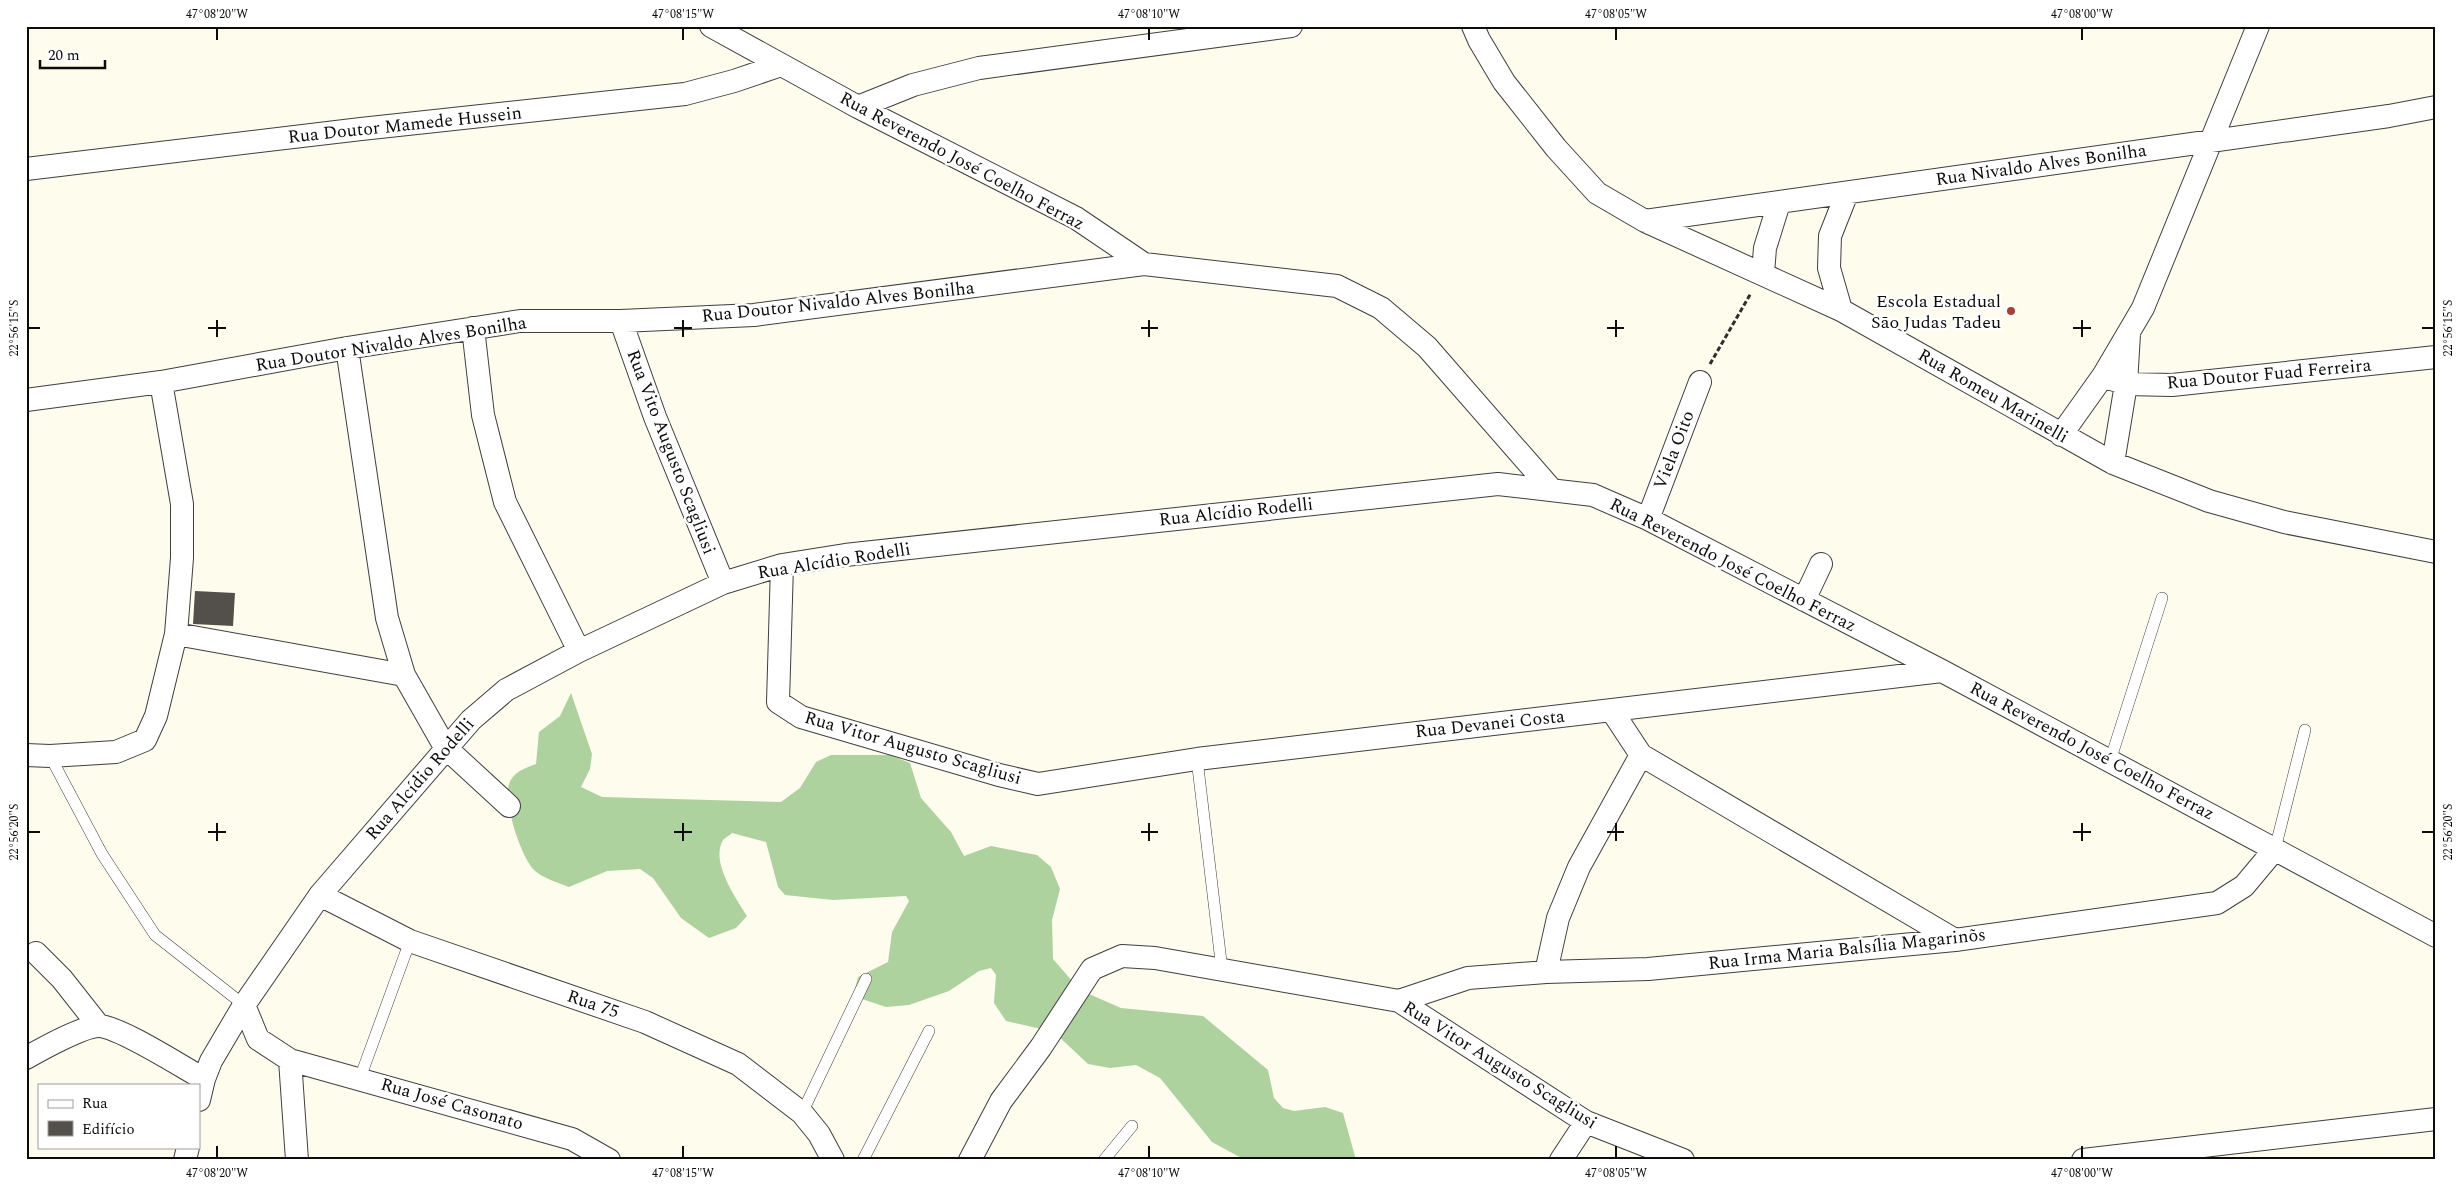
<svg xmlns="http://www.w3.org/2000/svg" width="2462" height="1186" viewBox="0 0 2462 1186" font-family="Spectral,serif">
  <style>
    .forest { fill: #aed29d }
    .building { fill: #534f4a }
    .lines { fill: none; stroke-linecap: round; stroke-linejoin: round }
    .lane-casing { stroke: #3f3f3f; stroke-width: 12 }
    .street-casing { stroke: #3f3f3f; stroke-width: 24 }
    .path { stroke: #2e2e2e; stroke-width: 3; stroke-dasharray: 5 2.5; stroke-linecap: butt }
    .lane { stroke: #fff; stroke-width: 11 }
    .street { stroke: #fff; stroke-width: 22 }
    .ticks { fill: none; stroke: #0c0c0c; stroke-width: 2 }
    .poi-dot { fill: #ab3e36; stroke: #fff; stroke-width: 2 }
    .labels { text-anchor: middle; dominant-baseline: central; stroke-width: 5; stroke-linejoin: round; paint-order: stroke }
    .street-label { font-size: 18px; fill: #0c0c0c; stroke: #fff }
    .poi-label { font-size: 18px; fill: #0c0c0c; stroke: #fff; text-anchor: end }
    .neatline { fill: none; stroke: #0c0c0c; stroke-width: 2 }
    .ticks-label { font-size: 12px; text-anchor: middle; fill: #0c0c0c }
  </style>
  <rect width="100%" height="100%" fill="#fdfced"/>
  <path class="forest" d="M571,693L592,754L590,769L581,787L602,797L781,802L800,788L816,762L831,755H890L910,763L921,798L951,832L964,856L991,846L1037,855L1051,867L1060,889L1052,920L1053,959L1080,990L1121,1008L1203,1016L1268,1070L1274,1098L1283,1108L1294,1111L1325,1107L1343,1113L1356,1160H1245L1212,1142L1160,1078L1136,1065L1110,1068L1088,1064L1054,1032L1006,1021L994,1003L996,975L991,968L979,971L949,991L909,1005L886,1007L859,998L855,989L858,977L888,962L892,932L909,901L906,896L833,900L785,895L778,887L766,842L732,833C730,835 725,838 723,840C710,862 736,898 747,916L736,928L709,938L681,918L653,878L640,869L607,871L569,887C559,883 542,878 534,870C521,857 503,802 509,784C513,772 525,768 536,764L539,732L560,716Z"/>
  <path class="building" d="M195,591L235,593L233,626L193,624Z"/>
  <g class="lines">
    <defs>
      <path id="lane" d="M50,756L102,854L155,935L244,1005
        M1197,759L1222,970
        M2110,761L2162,598
        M2275,849L2305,730
        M360,1078L410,941
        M802,1113L866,979
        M863,1160L929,1031
        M1104,1160L1132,1126"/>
      <path id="street" d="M711,26L858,107L1076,218L1144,264L1337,286L1381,308L1427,347L1551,489
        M1473,26L1479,40L1504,82L1556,148L1597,193L1645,221L1841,310L2113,463L2209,501L2284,522L2436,552
        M858,107L913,85L979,68L1291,26
        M26,169L361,129L685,94L734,81L781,65
        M1645,221L2389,116L2436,107
        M1763,273L1765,248L1779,203
        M1841,310L1829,268L1830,236L1847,193
        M621,321L655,417L723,583
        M473,328L483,415L505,502L579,651
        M347,348L387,618L404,675L445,747L509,806
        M2103,376L2126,384L2172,385L2436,357
        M26,400L161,382L347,348L520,321H621L754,315L1144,264
        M2061,435L2103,376L2143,308L2258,26
        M2113,463L2126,384L2129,334
        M1648,519L1700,382
        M782,565L778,702L801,717L999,775L1038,784L1197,759L1942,671
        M1804,600L1821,564
        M176,634L404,675
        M1612,711L1641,755L1955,940
        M26,755L50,756L116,752L145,740L156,716L176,634L182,558V504L161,382
        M320,895L410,941L645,1022L738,1064L802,1113L819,1134L833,1160
        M36,953L62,979L99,1026
        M1546,972L1558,918L1579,867L1641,755
        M1399,1001L1468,978L1546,972L1648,969L1955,940L2217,903L2244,886L2275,849
        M244,1005L258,1039L290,1060L297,1160
        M26,1058C40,1050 85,1025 100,1026C122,1028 182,1067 204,1079
        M290,1060L572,1139L609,1160
        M199,1100L204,1079L211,1061L244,1005L320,895L471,720L506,690L579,651L723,583L782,565L845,555L1498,484L1593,495L1648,519L1942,671L2436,936
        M185,1160L188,1147
        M970,1160L1001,1101L1041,1047L1092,969L1122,956L1155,958L1399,1001L1586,1122L1683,1160
        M1561,1160L1586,1122
        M2083,1160L2436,1119"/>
    </defs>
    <use href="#lane" class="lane-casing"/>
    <use href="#street" class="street-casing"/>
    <path class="path" d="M1710,364L1751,293"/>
    <use href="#lane" class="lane"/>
    <use href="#street" class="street"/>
  </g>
  <path class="ticks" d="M217,28V40M683,28V40M1149,28V40M1616,28V40M2082,28V40M217,320V337M683,320V337M1149,320V337M1616,320V337M2082,320V337M28,328H40M208,328H226M674,328H692M1141,328H1158M1607,328H1624M2073,328H2091M2422,328H2434M217,823V841M683,823V841M1149,823V841M1616,823V841M2082,823V841M28,832H40M208,832H226M674,832H692M1141,832H1158M1607,832H1624M2073,832H2091M2422,832H2434M217,1146V1158M683,1146V1158M1149,1146V1158M1616,1146V1158M2082,1146V1158"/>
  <circle class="poi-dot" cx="2011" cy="311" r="5"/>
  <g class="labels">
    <g class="street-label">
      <text transform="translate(405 125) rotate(-6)">Rua Doutor Mamede Hussein</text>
      <text transform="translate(962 161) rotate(28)">Rua Reverendo José Coelho Ferraz</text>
      <text transform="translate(2041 165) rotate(-8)">Rua Nivaldo Alves Bonilha</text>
      <text transform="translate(838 302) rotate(-6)">Rua Doutor Nivaldo Alves Bonilha</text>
      <text transform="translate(391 344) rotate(-9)">Rua Doutor Nivaldo Alves Bonilha</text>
      <text transform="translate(2269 374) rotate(-5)">Rua Doutor Fuad Ferreira</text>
      <text transform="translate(1993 396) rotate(30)">Rua Romeu Marinelli</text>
      <text transform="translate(1674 450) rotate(-69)">Viela Oito</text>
      <text transform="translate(671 452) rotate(69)">Rua Vito Augusto Scagliusi</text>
      <text transform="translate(1236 512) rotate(-6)">Rua Alcídio Rodelli</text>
      <text transform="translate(834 561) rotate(-9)">Rua Alcídio Rodelli</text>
      <text transform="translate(1733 565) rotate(27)">Rua Reverendo José Coelho Ferraz</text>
      <text transform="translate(1490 724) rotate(-6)">Rua Devanei Costa</text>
      <text transform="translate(913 748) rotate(16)">Rua Vitor Augusto Scagliusi</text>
      <text transform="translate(2092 751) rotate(28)">Rua Reverendo José Coelho Ferraz</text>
      <text transform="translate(420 779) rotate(-49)">Rua Alcídio Rodelli</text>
      <text transform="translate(1847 949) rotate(-6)">Rua Irma Maria Balsília Magarinõs</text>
      <text transform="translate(593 1004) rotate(19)">Rua 75</text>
      <text transform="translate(1500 1065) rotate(32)">Rua Vitor Augusto Scagliusi</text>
      <text transform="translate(452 1104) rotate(16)">Rua José Casonato</text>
    </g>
    <g class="poi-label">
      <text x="2001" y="301">Escola Estadual<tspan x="2001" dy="21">São Judas Tadeu</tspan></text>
    </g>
  </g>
  <rect width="2462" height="1186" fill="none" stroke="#ffffff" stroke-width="55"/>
  <rect x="38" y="1084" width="162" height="65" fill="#ffffff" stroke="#9e9e9e"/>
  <rect x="48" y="1100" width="25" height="8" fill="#ffffff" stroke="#9e9e9e"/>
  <text x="82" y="1108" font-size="15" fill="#0c0c0c">Rua</text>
  <rect x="48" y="1121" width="25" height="15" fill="#534f4a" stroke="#9e9e9e"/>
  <text x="82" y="1134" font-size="15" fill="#0c0c0c">Edifício</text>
  <path d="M40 60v8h65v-8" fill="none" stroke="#0c0c0c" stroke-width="2.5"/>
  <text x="48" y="60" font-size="15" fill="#0c0c0c" stroke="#ffffff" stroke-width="4" paint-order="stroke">20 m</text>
  <rect x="28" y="28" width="2406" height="1130" class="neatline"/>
  <g class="ticks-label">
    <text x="217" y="18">47°08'20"W</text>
    <text x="683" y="18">47°08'15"W</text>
    <text x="1149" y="18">47°08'10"W</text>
    <text x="1616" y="18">47°08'05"W</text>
    <text x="2082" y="18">47°08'00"W</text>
    <text transform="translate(14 328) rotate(-90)" y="4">22°56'15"S</text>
    <text transform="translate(2448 328) rotate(-90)" y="4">22°56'15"S</text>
    <text transform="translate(14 832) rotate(-90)" y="4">22°56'20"S</text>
    <text transform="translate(2448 832) rotate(-90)" y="4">22°56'20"S</text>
    <text x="217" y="1177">47°08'20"W</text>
    <text x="683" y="1177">47°08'15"W</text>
    <text x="1149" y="1177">47°08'10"W</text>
    <text x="1616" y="1177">47°08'05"W</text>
    <text x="2082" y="1177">47°08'00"W</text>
  </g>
</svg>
